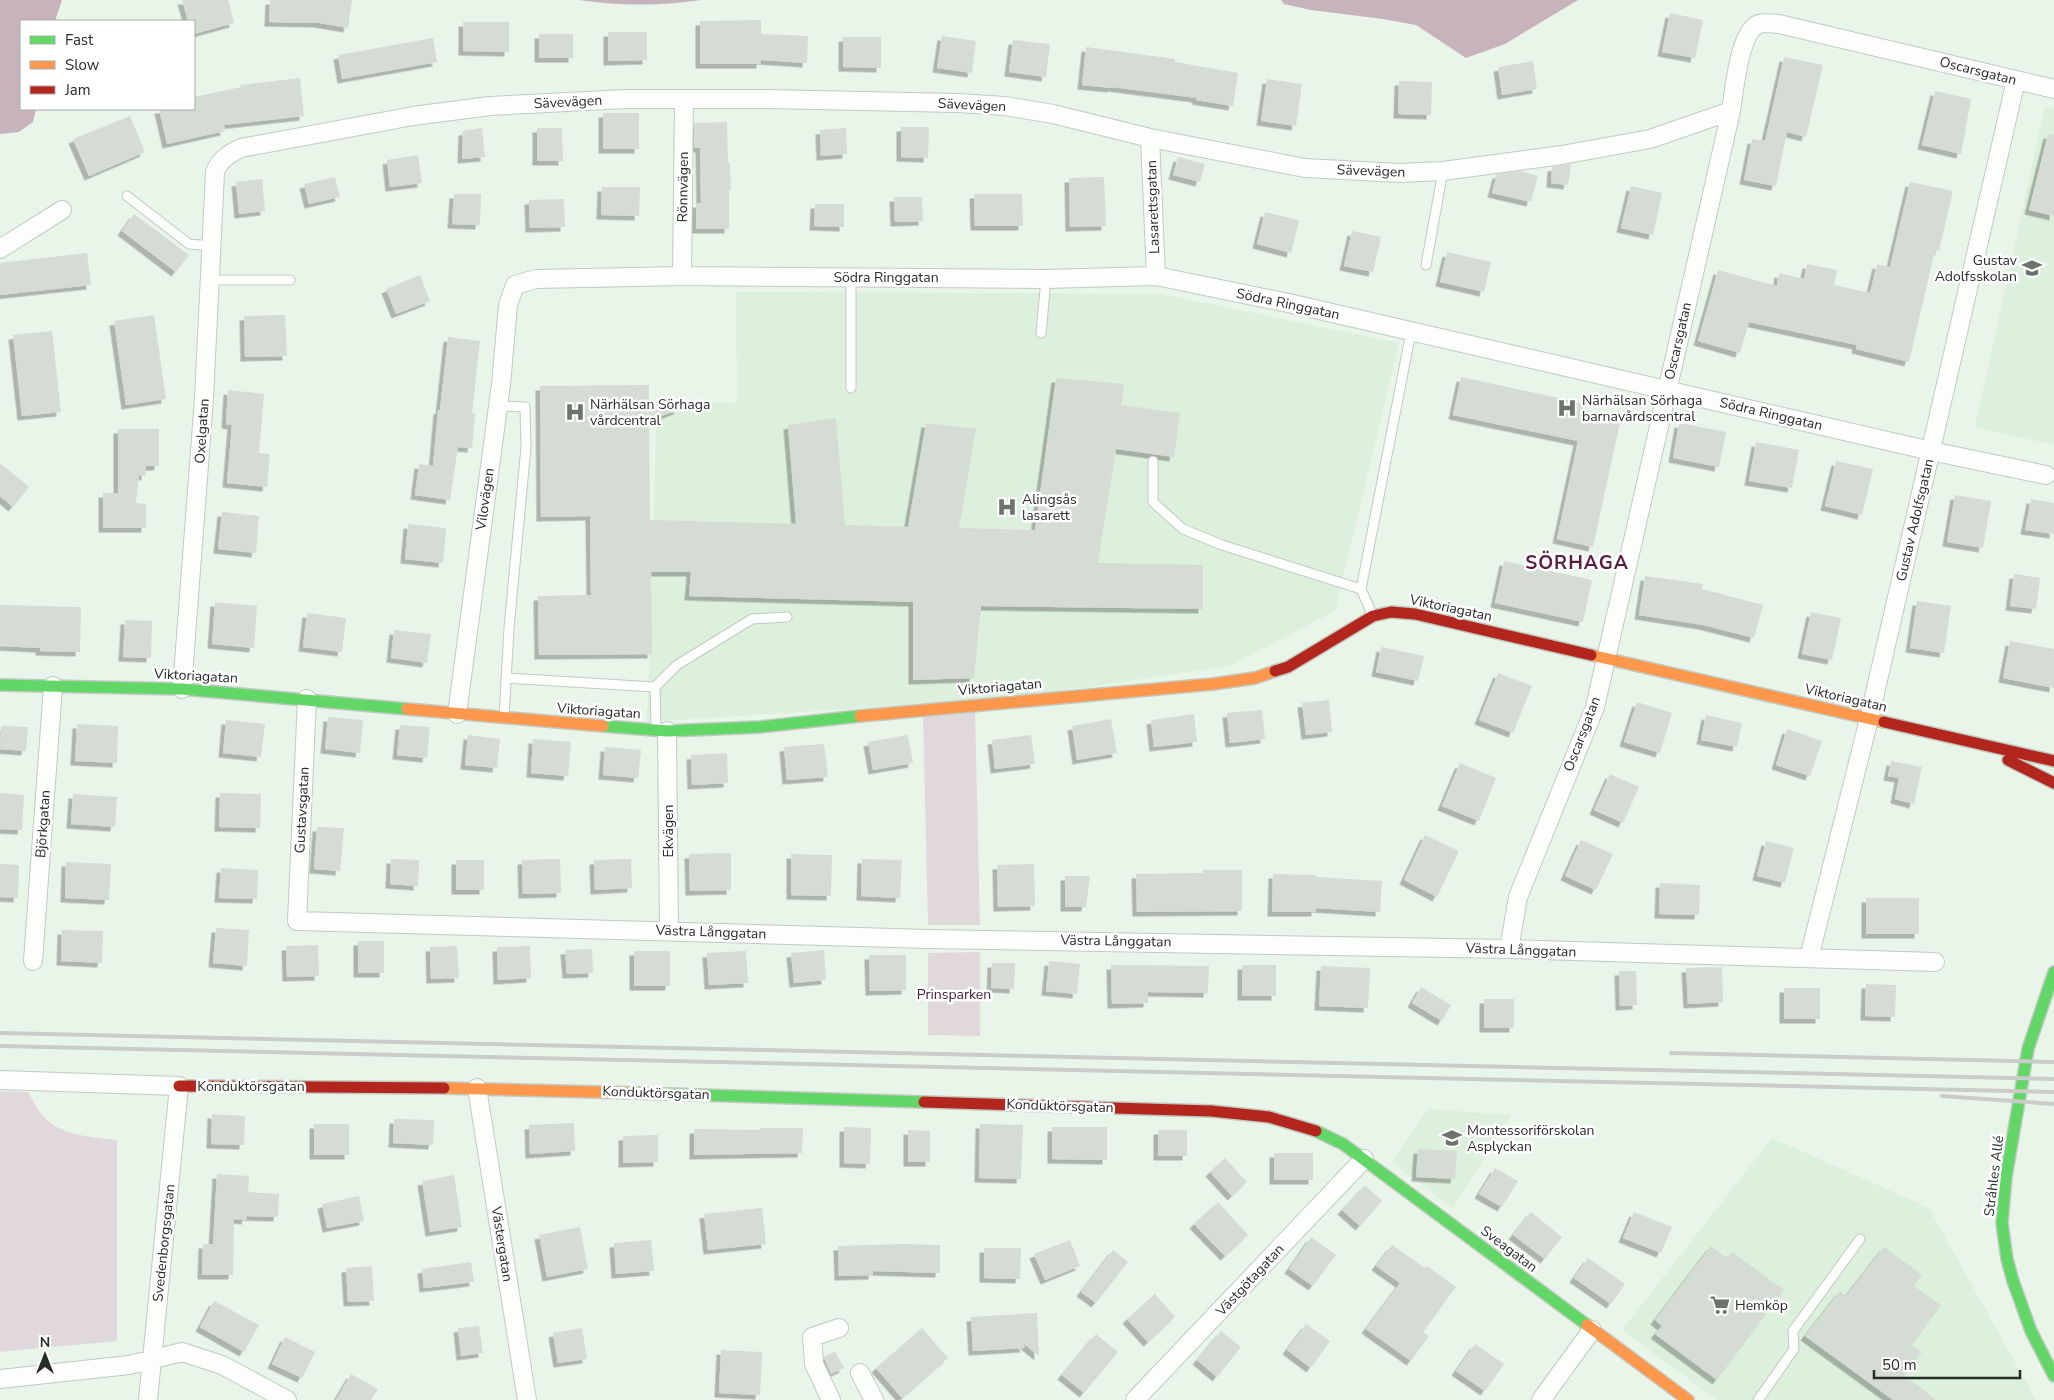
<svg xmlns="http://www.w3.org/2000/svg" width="2054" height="1400" viewBox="0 0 2054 1400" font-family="'Nunito Sans',sans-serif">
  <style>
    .built { fill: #ddefdd }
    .green { fill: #e1d8db }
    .water { fill: #c6b3bc }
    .building { fill: #d4dcd4; filter: url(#shadow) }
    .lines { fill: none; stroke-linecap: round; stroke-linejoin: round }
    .lane-casing { stroke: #c1cac1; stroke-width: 11 }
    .street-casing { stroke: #c1cac1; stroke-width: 20 }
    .fast-casing { stroke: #c1cac1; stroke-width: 14 }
    .slow-casing { stroke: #c1cac1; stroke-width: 14 }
    .jam-casing { stroke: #c1cac1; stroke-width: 14 }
    .lane { stroke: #fcfefc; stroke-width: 9 }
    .street { stroke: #fcfefc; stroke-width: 18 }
    .fast { stroke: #63d668; stroke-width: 11 }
    .slow { stroke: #ff974d; stroke-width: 11 }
    .jam { stroke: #b3261e; stroke-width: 11 }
    .rail { stroke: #caccca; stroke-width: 4 }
    .labels { text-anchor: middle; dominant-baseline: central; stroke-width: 5; stroke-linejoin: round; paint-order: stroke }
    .street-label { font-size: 14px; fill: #262d26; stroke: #fff }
    .poi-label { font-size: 14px; fill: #262d26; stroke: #fff; text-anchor: start }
    .park-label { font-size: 14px; fill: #461c36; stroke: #fff }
    .district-label { font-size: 19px; font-weight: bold; letter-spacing: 1px; fill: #591d43; stroke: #fff }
  </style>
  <defs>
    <filter id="shadow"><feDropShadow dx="-4.5" dy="4.5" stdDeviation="0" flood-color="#0004"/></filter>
  </defs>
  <rect width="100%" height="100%" fill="#eaf5ea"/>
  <path class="built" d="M2045,106L2054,109V445L1975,427Z
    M736,292L1161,294L1399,343L1335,611L1229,666L1015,698L647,722L657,401L737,403Z
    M1428,1109L1511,1115L1453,1208L1392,1162Z
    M1772,1138L1929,1208L2036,1400H1717L1622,1330Z"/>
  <path class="green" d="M975,711L980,925H928L923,715Z
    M980,952V1036L928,1035V953Z
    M0,1091L28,1092C33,1100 37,1109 43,1116C60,1136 92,1137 117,1140V1341L0,1352Z"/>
  <path class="water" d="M0,0H62L55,21H21V109H36L33,122L19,132L0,134Z
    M579,0H701C660,6 620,6 579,0Z
    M1281,0H1578L1505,44L1466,58L1416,25L1383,19L1311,10L1284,4Z"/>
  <path class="building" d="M182,0H228L234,23L194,34V21H188Z
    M270,0H352L348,28L319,23L269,22Z
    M1670,13L1703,20L1695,58L1662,52Z
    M761,20V34L808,36L807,63L761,60V64H700V21Z
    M463,22H509V52L463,51Z
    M608,32H647V60L608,61Z
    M539,34H573V58H539Z
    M942,36L976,41L972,73L937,68Z
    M843,37H881V68L843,67Z
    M433,38L437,62L342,79L338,55Z
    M1013,40L1050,44L1046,77L1009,72Z
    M1086,47L1175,59V62L1238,73L1233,106L1196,100L1197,98L1112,87V88L1082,85Z
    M1784,57L1823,65L1806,137L1787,132L1776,186L1744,180L1752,139L1765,141Z
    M1533,61L1537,89L1502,95L1498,67Z
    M300,78L304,116L224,125L225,131L167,144L159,109H194V97L241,87L240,85Z
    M1267,79L1302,84L1296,126L1261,121Z
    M1399,81L1432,82L1431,115L1398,114Z
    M1935,91L1971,99L1961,154L1922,145Z
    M603,113H639V149H603Z
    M130,116L145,152L89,176L73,139Z
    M727,122L728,163H730L731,190H729V229H696V203H701L700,148H694V123Z
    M901,127H929L928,158L901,157Z
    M482,128L485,157L462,159L463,131Z
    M537,128H562L563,161H537Z
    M846,128L847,154L821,156L820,130Z
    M2048,134L2054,135V216L2029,210Z
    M418,155L422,183L390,187L387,160Z
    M1178,157L1205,164L1200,182L1173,175Z
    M1571,164L1568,185L1551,183L1552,167Z
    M1520,171L1538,176L1531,202L1492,193L1497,174Z
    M335,177L340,197L309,204L304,184Z
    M1104,177L1106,226L1070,227L1069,178Z
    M262,179L265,211L239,214L236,182Z
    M1910,182L1953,191L1939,251L1935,250L1909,362L1856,349L1857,345L1749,322L1740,353L1698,341L1718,270L1777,286L1779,273L1804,279L1807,264L1837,270L1834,285L1870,293L1877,264L1890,267Z
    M1631,186L1662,193L1653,235L1621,228Z
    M602,187H640L639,216L601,215Z
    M454,194H481L480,225L452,224Z
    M974,194H1022L1023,226H975Z
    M894,197H922L923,221L895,222Z
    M564,199L565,227L530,228L529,200Z
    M815,204H844V227L814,226Z
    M1265,212L1299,220L1291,253L1257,244Z
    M134,214L189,255L176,272L122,231Z
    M1352,231L1381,237L1373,272L1344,266Z
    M1447,252L1491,262L1484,292L1440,282Z
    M87,253L91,285L0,295V263Z
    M420,275L430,301L396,314L386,289Z
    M154,315L166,399L126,405L114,321Z
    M285,315L287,356L245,357L244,316Z
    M52,331L61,412L22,416L13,335Z
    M448,337L480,341L472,413L475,414L472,448L458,447L450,500L415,495L419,464L433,466L438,410H440Z
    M1461,377L1586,404L1585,410L1621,418L1593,547L1557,539L1578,441L1453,415Z
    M1056,378L1124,384L1121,405L1180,413L1174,457L1116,449L1098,563L1203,565V609L981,606L974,678L913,680V602L689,596L691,572H651L652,654L539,655L538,596L591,595L590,516L541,517L540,386L649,385V399L680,409L649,421L650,520L796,524L788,425L836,418L845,525L908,527L926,423L976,429L959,528L1035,530Z
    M228,390L264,394L259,453L270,454L267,487L227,483L232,425L226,424Z
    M1679,423L1726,432L1719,467L1673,458Z
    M118,429H159V466H146V476L139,475L136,503L146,504V528H103V493H118Z
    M1756,442L1799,450L1792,488L1749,481Z
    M1836,461L1873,469L1862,515L1825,506Z
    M0,463L29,487L13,507L0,496Z
    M1955,495L1991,501L1983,548L1947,542Z
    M2031,499L2054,503V534L2025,530Z
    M222,512L259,516L256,553L218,549Z
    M408,524L446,528L443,563L405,559Z
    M1504,561L1592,580L1583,622L1495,603Z
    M2014,574L2040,578L2036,609L2010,606Z
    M1645,576L1703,584L1702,589L1763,605L1754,638L1703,625L1639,615Z
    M1917,601L1951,606L1944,653L1910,648Z
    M215,602L257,606L254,648L212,644Z
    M0,605L81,607L80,652L40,651V648L0,646Z
    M1811,612L1841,618L1832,660L1802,654Z
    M307,613L346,618L342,652L303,647Z
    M125,620L152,621L151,658L123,657Z
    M394,630L431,634L427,663L391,658Z
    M2010,641L2054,649V688L2003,678Z
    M1381,647L1424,656L1418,681L1376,672Z
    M1498,673L1532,686L1513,733L1479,720Z
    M1329,700L1332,732L1306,735L1302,703Z
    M1637,702L1672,713L1660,753L1624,742Z
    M1262,710L1265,739L1230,743L1227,713Z
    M1194,714L1197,742L1154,747L1151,720Z
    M1706,715L1742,723L1737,747L1701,740Z
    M328,717L363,720L360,753L325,749Z
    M1111,719L1117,753L1077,760L1072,726Z
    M226,720L265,724L261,757L223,753Z
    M77,724L118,726L117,763L75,761Z
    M400,725L430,727L427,758L397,755Z
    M1,726L28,727L26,751L0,749Z
    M1787,729L1822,741L1810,776L1776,765Z
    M468,735L500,739L497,768L465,765Z
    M908,735L913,763L873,770L868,742Z
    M1031,735L1035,764L995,769L992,740Z
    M533,739L571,742L568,776L531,773Z
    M824,744L828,777L787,780L784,747Z
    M605,747L641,750L638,778L603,775Z
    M727,753L728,783L692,785L691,755Z
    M1891,761L1922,767L1914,804L1895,799L1899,778L1888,776Z
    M1460,763L1496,778L1479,821L1442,806Z
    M1610,774L1639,787L1623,823L1594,810Z
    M0,793L24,795L22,830L0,829Z
    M220,793L261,794L260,828L219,827Z
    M73,794L117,797L115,827L71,824Z
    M317,827L344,828L340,871L314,869Z
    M1425,835L1459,851L1437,897L1404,880Z
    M1581,840L1613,854L1596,890L1565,876Z
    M1766,841L1794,848L1785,883L1757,876Z
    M731,853V890L690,891L689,854Z
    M791,854L832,855L831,896L791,895Z
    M391,859L419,860L418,886L390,884Z
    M560,859L561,893L523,894L522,860Z
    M631,859L632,888L595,890L594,860Z
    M862,859L902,860L900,898L861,896Z
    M456,860H484V890H456Z
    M66,862L111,864L109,900L65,898Z
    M0,864L19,865L18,898L0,897Z
    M1034,864L1035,906L998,907L997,865Z
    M221,868L258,870L257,899L219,898Z
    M1203,870H1242V911L1137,912L1136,874L1203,873Z
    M1273,874L1316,875V877L1382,881L1380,912L1316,908V912H1272Z
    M1065,876H1090L1086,907H1065Z
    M1660,883L1700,885L1699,915L1659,914Z
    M1866,898H1919V934H1866Z
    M216,928L249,930L247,966L213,963Z
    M62,930L103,931L102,963L61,961Z
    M358,941H384V973H358Z
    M318,945L319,976L287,977L286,946Z
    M457,946L459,978L431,979L430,947Z
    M530,946L531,978L498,980L497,947Z
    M592,949L593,973L567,974L565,950Z
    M824,950L826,980L794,983L791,953Z
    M634,951H670V986H634Z
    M746,951L748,983L709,985L707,953Z
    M869,955H906V990L870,991Z
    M1049,961L1080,964L1077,994L1046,991Z
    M992,963H1015L1014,989L991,988Z
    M1111,965L1209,966L1208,993L1148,992V1003L1112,1004Z
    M1242,965H1276V996H1242Z
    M1321,966L1370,968L1368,1008L1319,1006Z
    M1722,967L1723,1002L1688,1004L1686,968Z
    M1619,971H1636L1637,1005L1620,1006Z
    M1866,984L1896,985L1895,1017L1865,1016Z
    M1421,987L1451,1005L1442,1021L1412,1003Z
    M1784,988H1820V1019H1784Z
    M1484,999H1514V1028H1484Z
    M212,1114L245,1116L244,1145L211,1144Z
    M394,1119L434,1120L433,1145L393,1143Z
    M574,1123L575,1151L530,1154L529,1125Z
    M314,1124H349V1155H314Z
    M980,1124L1023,1125L1021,1179L979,1178Z
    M844,1127L871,1128L870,1164L844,1163Z
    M1052,1127H1107V1160L1052,1159Z
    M760,1128H803L802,1153L694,1155V1129L760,1130Z
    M908,1130L930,1131V1162H908Z
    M1158,1130H1187V1156H1158Z
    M658,1135V1162L623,1163V1136Z
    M1418,1149L1457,1151L1455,1179L1416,1177Z
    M1274,1153H1313V1180H1274Z
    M1225,1158L1247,1182L1232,1196L1210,1172Z
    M1495,1168L1518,1181L1502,1207L1479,1194Z
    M217,1174L249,1176L248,1192L279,1194L278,1217L247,1216L246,1220L234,1219L233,1275H202L203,1244H213Z
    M454,1175L462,1227L430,1232L422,1181Z
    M1365,1185L1382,1201L1360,1226L1342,1210Z
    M359,1196L364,1221L327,1228L322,1204Z
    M1218,1202L1248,1235L1225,1256L1194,1224Z
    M762,1208L766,1244L708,1250L704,1214Z
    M1531,1212L1562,1237L1545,1259L1513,1235Z
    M1634,1212L1672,1227L1661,1253L1623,1238Z
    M580,1227L588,1269L547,1277L539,1235Z
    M1311,1237L1336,1255L1313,1286L1289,1269Z
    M651,1240L654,1271L616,1274L614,1243Z
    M1070,1240L1080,1266L1045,1280L1034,1254Z
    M903,1244L940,1245V1273L873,1271V1275L839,1276L838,1246Z
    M1392,1245L1425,1268L1427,1266L1456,1287L1423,1332L1429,1336L1411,1361L1366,1329L1400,1283L1376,1266Z
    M1711,1246L1727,1258L1732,1252L1784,1290L1717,1380L1655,1334L1662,1326L1655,1320Z
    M1884,1247L1922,1275L1914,1286L1941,1305L1912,1345L1922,1352L1904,1375L1936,1400H1893L1805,1336L1840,1291L1846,1296Z
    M984,1248H1021L1020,1279L984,1278Z
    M1113,1250L1128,1262L1096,1303L1081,1292Z
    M1588,1258L1625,1284L1611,1304L1574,1278Z
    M471,1262L474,1282L424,1288L422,1269Z
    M372,1266L374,1301L348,1302L346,1268Z
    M1155,1294L1175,1317L1148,1342L1127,1319Z
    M214,1301L259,1325L244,1352L200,1327Z
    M1037,1313L1039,1356L1023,1343L1025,1348L973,1351L971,1317Z
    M1306,1324L1330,1341L1311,1368L1287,1350Z
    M479,1326L483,1353L461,1356L458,1328Z
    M582,1328L587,1359L558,1363L553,1333Z
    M922,1328L948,1358L902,1398L876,1368Z
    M1221,1331L1241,1347L1217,1377L1197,1360Z
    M1096,1334L1118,1352L1084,1393L1062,1375Z
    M285,1337L315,1352L302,1378L272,1364Z
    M1475,1344L1504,1364L1485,1391L1456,1371Z
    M721,1350L762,1352L760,1395L719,1393Z
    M835,1351L844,1368L831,1374L824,1357Z
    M351,1374L378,1389L371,1400H336Z"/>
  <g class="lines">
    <defs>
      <path id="lane" d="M127,196L189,244L211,246
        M1426,265L1443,171
        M851,277V388
        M210,280H290
        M1041,333L1046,279
        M498,406L525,407L526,447L509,628L504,717
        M1153,461V502L1183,529L1222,545L1361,589
        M1372,614L1361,589L1411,332
        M506,678L655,687L656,728
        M655,687L677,665L752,619L787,617
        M1758,1400L1794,1349L1793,1331L1860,1239"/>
      <path id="street" d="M1150,138L1156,276
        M0,249L62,210
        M682,276L684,99
        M182,689L204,398L215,172C220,159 229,154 241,148L413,116L490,106L626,99H766L958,103L1005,106L1053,114L1150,138L1305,168L1400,173L1443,171L1562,155L1650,139L1731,111
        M307,699L297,921L928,939L1509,949L1935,962
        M457,714L501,384L508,305L515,285L536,279L682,276L1046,279L1156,276L1293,304L1931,451L2046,475
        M667,731L669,930
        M1509,949L1518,897L1595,707L1731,111C1734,92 1739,31 1759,24C1764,22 1773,24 1779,24L2054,89
        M1809,958L1869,719L2016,80
        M33,961L53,686
        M0,1080L179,1086L148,1400
        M477,1088L527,1400
        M860,1373L874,1400
        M0,1379L129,1365L182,1352L222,1365L287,1400
        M831,1400L814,1364L812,1337L839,1328
        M1135,1400L1364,1159
        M1541,1400L1592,1330"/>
      <path id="fast" d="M0,685L182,689L407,709
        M603,726L667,731L760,727L860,716
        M2054,972L2028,1049L2006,1177L2002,1223L2007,1259L2013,1281L2031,1331L2054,1376
        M637,1093L924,1102
        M1316,1131L1343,1144L1587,1325"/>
      <path id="slow" d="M1591,655L1884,722
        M407,709L603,726
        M860,716L1213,684L1255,678L1275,671
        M444,1088L637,1093
        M1587,1325L1688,1400"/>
      <path id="jam" d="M1275,671L1288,667L1373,616L1391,612L1415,614L1591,655
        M1884,722L2054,761
        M2008,760L2054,783
        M179,1086L444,1088
        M924,1102L1211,1111L1269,1117L1316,1131"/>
    </defs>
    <use href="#lane" class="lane-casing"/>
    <use href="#street" class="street-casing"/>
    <use href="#fast" class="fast-casing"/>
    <use href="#slow" class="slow-casing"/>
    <use href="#jam" class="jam-casing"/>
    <use href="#lane" class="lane"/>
    <use href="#street" class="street"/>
    <use href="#fast" class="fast"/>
    <use href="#slow" class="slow"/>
    <use href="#jam" class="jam"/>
    <path class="rail" d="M0,1033L2054,1079
      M0,1046L2054,1092
      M1671,1053L2054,1062
      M1942,1096L2054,1104"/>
  </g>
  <defs>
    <symbol id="school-bare" viewBox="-9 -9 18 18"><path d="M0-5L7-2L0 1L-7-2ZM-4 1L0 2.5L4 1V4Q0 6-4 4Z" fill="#6b736b" stroke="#fff" stroke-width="2.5" paint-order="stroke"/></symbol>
    <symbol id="hospital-bare" viewBox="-9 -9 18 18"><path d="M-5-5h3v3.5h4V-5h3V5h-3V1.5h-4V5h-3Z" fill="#6b736b" stroke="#fff" stroke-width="2.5" paint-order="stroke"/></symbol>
    <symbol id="supermarket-bare" viewBox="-9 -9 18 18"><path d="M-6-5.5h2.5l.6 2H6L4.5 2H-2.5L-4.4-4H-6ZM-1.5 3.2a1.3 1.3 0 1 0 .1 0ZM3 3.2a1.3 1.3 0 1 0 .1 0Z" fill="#6b736b" stroke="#fff" stroke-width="2.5" paint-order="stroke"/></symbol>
  </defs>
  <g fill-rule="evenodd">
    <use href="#school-bare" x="2018" y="254" width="28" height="28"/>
    <use href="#hospital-bare" x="1553" y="394" width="28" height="28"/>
    <use href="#hospital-bare" x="561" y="398" width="28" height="28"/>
    <use href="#hospital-bare" x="993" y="493" width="28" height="28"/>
    <use href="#school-bare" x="1438" y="1124" width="28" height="28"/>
    <use href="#supermarket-bare" x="1706" y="1291" width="28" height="28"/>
  </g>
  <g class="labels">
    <g class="street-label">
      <text transform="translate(1978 71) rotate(14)">Oscarsgatan</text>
      <text transform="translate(568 102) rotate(-3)">Sävevägen</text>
      <text transform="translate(972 105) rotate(3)">Sävevägen</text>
      <text transform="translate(1371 171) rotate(2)">Sävevägen</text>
      <text transform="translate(683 187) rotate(-89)">Rönnvägen</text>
      <text transform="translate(1153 207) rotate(-92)">Lasarettsgatan</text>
      <text x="886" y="277">Södra Ringgatan</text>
      <text transform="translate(1288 304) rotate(12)">Södra Ringgatan</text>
      <text transform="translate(1678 341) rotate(-77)">Oscarsgatan</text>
      <text transform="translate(1771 414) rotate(13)">Södra Ringgatan</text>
      <text transform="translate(202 431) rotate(-86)">Oxelgatan</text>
      <text transform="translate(485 499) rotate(-82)">Vilovägen</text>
      <text transform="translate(1915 520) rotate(-77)">Gustav Adolfsgatan</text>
      <text transform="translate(1451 608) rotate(12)">Viktoriagatan</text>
      <text transform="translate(196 676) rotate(3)">Viktoriagatan</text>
      <text transform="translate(1000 687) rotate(-5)">Viktoriagatan</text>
      <text transform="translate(1846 698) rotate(13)">Viktoriagatan</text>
      <text transform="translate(599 711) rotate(4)">Viktoriagatan</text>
      <text transform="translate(1582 734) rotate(-69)">Oscarsgatan</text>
      <text transform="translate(302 810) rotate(-87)">Gustavsgatan</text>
      <text transform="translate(43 824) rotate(-86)">Björkgatan</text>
      <text transform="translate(668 831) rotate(-90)">Ekvägen</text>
      <text transform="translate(711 932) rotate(2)">Västra Långgatan</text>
      <text transform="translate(1116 941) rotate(1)">Västra Långgatan</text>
      <text transform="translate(1521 950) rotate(2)">Västra Långgatan</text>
      <text x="251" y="1086">Konduktörsgatan</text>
      <text transform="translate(656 1093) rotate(2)">Konduktörsgatan</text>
      <text transform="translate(1060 1106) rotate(2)">Konduktörsgatan</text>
      <text transform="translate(1994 1176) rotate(-83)">Stråhles Allé</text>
      <text transform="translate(164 1243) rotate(-84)">Svedenborgsgatan</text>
      <text transform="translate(502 1244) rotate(81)">Västergatan</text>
      <text transform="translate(1509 1249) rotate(37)">Sveagatan</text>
      <text transform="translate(1250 1280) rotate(-47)">Västgötagatan</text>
    </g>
    <g class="poi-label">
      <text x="2017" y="260" text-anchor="end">Gustav<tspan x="2017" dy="16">Adolfsskolan</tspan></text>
      <text x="1582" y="400">Närhälsan Sörhaga<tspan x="1582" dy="16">barnavårdscentral</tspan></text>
      <text x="590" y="404">Närhälsan Sörhaga<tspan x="590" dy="16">vårdcentral</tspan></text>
      <text x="1022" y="499">Alingsås<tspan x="1022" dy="16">lasarett</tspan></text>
      <text x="1467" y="1130">Montessoriförskolan<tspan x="1467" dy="16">Asplyckan</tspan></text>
      <text x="1735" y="1305">Hemköp</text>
    </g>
    <g class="park-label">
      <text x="954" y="994">Prinsparken</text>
    </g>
    <g class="district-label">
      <text x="1577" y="563">SÖRHAGA</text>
    </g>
  </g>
  <rect x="20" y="20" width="175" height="90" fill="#ffffff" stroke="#a8aba8"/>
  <rect x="30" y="36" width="25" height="8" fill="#63d668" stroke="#a8aba8"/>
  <text x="65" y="45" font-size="15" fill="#262d26">Fast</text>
  <rect x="30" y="61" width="25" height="8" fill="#ff974d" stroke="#a8aba8"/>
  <text x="65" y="70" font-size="15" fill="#262d26">Slow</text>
  <rect x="30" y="86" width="25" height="8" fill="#b3261e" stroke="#a8aba8"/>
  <text x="65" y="95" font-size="15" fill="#262d26">Jam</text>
  <g transform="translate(45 1355)" stroke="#ffffff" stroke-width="4" paint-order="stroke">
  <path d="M0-4L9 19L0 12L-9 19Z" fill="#262d26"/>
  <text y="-8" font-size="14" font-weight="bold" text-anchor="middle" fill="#262d26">N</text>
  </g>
  <path d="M1874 1370v8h146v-8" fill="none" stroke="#262d26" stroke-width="2.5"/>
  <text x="1882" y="1370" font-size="15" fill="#262d26" stroke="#ffffff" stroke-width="4" paint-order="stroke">50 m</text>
</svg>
